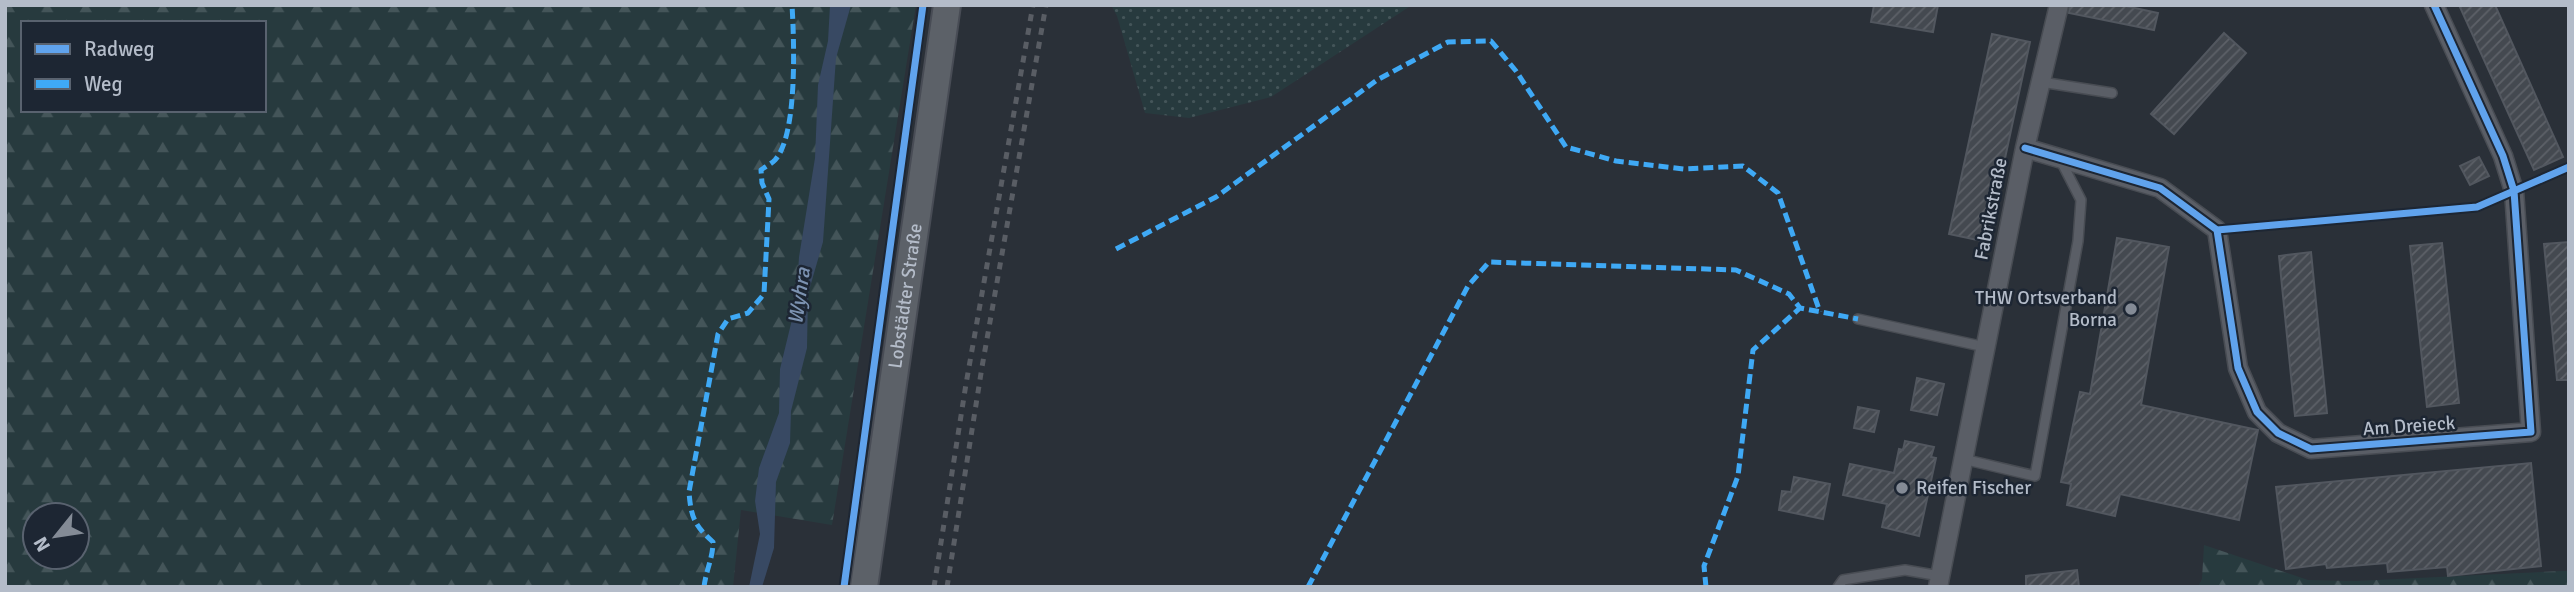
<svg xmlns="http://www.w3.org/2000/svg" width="2574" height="592" viewBox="0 0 2574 592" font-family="Signika,sans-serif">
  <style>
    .green { fill: url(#green-dots) }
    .forest { fill: url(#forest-firs); fill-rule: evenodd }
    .water { fill: #384963 }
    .building { fill: url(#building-hatch); stroke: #52575f; stroke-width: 2 }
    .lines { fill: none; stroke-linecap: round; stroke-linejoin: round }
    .service-casing { stroke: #484c53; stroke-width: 12 }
    .minor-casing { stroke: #484c53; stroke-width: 21 }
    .primary-casing { stroke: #484c55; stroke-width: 30 }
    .service { stroke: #5a5e66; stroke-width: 9 }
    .minor { stroke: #5a5e66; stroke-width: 18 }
    .primary { stroke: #5c6168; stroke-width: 26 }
    .rail { stroke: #595d64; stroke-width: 5; stroke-dasharray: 7 7; stroke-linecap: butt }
    .quiet { stroke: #3fa9f5; stroke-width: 5; stroke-dasharray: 10 5; stroke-linecap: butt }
    .cycleway-casing { stroke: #1d2633; stroke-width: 11 }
    .cycleway { stroke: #60a3ed; stroke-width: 7 }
    .poi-dot { fill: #848b96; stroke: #1d2633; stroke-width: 2.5 }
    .labels { text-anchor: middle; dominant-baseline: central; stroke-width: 5; stroke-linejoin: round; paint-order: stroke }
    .street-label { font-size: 19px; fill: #b4bcc9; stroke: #1d2633 }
    .poi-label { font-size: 19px; fill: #b4bcc9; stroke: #1d2633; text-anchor: end }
    .water-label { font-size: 21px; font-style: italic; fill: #7c92b1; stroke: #1d2633 }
  </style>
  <defs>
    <pattern id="green-dots" width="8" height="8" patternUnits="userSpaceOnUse" patternTransform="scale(1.75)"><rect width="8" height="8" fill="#273a3e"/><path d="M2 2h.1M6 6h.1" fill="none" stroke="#445559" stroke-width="1.8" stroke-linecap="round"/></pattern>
    <pattern id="forest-firs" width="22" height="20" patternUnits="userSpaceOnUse" patternTransform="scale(1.75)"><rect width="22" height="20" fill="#273a3e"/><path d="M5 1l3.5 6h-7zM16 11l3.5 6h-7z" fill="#445559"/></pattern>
    <pattern id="building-hatch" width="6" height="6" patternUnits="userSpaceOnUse" patternTransform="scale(1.75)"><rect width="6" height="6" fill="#444950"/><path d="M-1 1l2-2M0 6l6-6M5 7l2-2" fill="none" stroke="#5d6168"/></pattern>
  </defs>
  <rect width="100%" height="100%" fill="#2a3038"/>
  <path class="green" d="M1111,5H1412L1271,97L1189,118L1145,113L1117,16Z"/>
  <path class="forest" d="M5,5H916L832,525L741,510L733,587H5ZM23,23H264V110H23ZM35,515H77V557H35Z
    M2204,545L2308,580L2356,581L2563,571H2569V587H2198L2202,579Z"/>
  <path class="water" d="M830,5H851L836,58L823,242L808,294L807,348L791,411L790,443L776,482L774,548L762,587H749L760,534L755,501L759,468L779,413L780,369L796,303L799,257L815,158L818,85L828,41Z"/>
  <path class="building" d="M1874,5H1938L1933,32L1871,22Z
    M2070,5H2121L2158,13L2154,30L2069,13Z
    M2459,5H2495L2563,157L2534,170Z
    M2224,33L2246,53L2174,134L2151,114Z
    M1992,34L2030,42L1987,242L1949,234Z
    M2479,157L2489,176L2470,185L2460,166Z
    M2117,238L2169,247L2141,405L2258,430L2239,520L2120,494L2115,516L2067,505L2071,484L2061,482L2080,392L2090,394Z
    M2569,242V380H2557L2544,244Z
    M2442,243L2459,403L2427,407L2410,246Z
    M2311,252L2327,413L2295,416L2279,256Z
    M1917,378L1944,384L1937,415L1911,410Z
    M1858,407L1879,411L1874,432L1854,428Z
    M1905,441L1934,447L1931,457L1936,458L1919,536L1882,527L1887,504L1843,495L1850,464L1894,473L1899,449L1903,450Z
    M2531,463L2541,566L2448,576L2447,567L2388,572L2387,563L2327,568L2326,564L2286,569L2276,487Z
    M1794,477L1830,484L1823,519L1779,510L1782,491L1791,492Z
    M2077,570L2079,587H2026V576Z"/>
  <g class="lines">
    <defs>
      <path id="service" d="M2041,82L2112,93
        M1858,319L1985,347
        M1963,459L2035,476L2078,241L2081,200L2061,161
        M1838,587L1843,580L1905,570L1940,576"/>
      <path id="minor" d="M2025,148L2160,188L2217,230L2238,368L2257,412L2278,433L2311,449L2531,432L2514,191L2503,156L2434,5
        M1938,587L2025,148L2059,5"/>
      <g id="primary">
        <path id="s1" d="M864,587L947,5"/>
      </g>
    </defs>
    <use href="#service" class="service-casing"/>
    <use href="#minor" class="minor-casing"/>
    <use href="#primary" class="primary-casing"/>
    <use href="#service" class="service"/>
    <use href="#minor" class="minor"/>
    <use href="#primary" class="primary"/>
    <path class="rail" d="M934,587L966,384L1033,5
      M947,587L982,367L1046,5"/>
    <path class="quiet" d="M1116,249L1216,197L1377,80L1448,42L1491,41L1516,71L1566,147L1616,161L1684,169L1743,166L1778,193L1820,312
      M704,587C706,570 713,558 713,542C694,525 691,517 689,492L718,334L728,319L748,313L764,294L769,199L762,183L761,170C765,167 771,164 775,160C798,135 794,39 792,5
      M1308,587L1468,286L1489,262L1736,270L1789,294L1800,308L1858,319
      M1706,587L1704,566L1738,476L1753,350L1800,308"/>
    <defs>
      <path id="cycleway" d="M2025,148L2160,188L2217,230L2238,368L2257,412L2278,433L2311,449L2531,432L2514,191L2503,156L2434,5
        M2217,230L2477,207L2569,167
        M844,587L923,5"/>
    </defs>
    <use href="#cycleway" class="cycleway-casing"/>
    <use href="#cycleway" class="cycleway"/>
  </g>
  <g class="poi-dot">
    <circle cx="2131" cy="309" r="7"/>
    <circle cx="1902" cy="488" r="7"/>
  </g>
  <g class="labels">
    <g class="street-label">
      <text transform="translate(1991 209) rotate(-79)">Fabrikstraße</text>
      <text stroke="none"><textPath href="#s1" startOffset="294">Lobstädter Straße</textPath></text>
      <text transform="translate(2409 426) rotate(-4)">Am Dreieck</text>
    </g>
    <g class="poi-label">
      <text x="2117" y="298">THW Ortsverband<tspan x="2117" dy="22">Borna</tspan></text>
      <text x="1916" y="488" text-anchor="start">Reifen Fischer</text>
    </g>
    <g class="water-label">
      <text transform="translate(799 296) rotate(-82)">Wyhra</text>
    </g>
  </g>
  <rect width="2574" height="592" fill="none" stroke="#b4bcc9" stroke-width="14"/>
  <rect x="21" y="21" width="245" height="91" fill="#1d2633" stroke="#59626f" stroke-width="2"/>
  <rect x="35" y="44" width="35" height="10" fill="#60a3ed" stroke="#59626f" stroke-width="2"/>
  <text x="84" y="56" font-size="21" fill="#b4bcc9">Radweg</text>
  <rect x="35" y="79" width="35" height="10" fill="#3fa9f5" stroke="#59626f" stroke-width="2"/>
  <text x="84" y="91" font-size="21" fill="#b4bcc9">Weg</text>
  <g transform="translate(56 536) rotate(240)"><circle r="33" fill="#1d2633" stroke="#59626f" stroke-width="2"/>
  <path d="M0-5L12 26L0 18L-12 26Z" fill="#848b96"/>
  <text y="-10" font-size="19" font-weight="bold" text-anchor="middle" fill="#b4bcc9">N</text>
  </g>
</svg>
